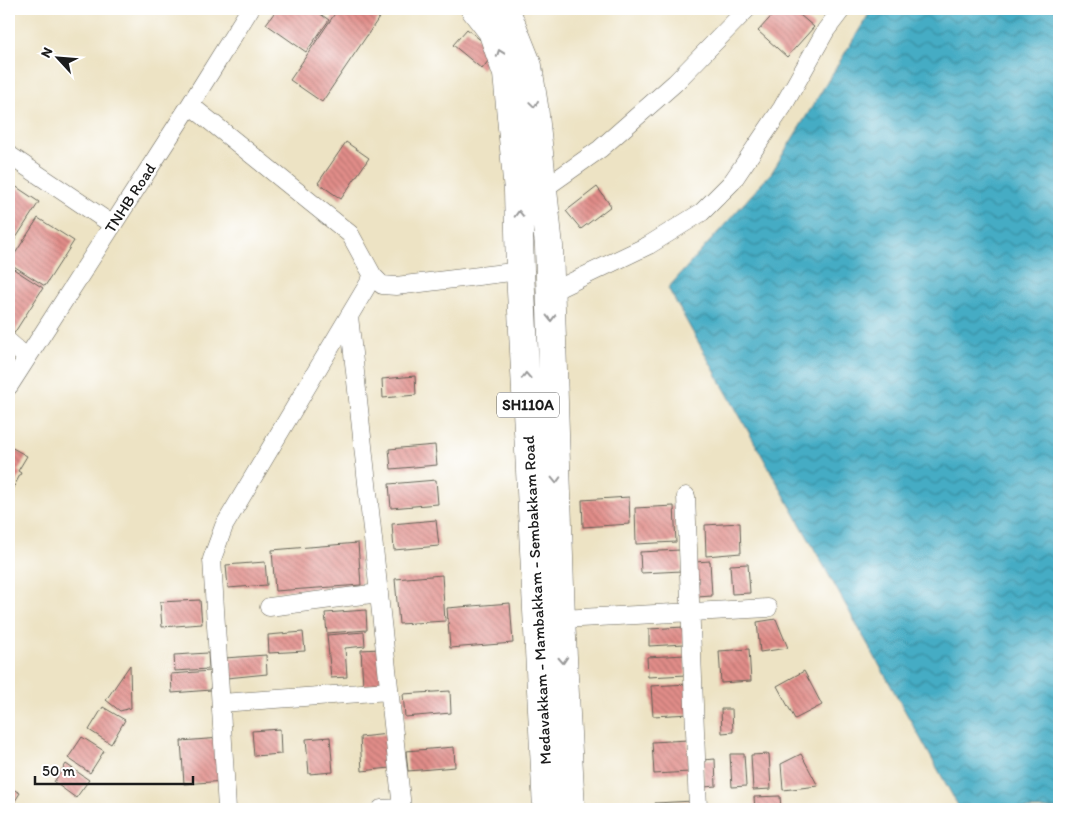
<svg xmlns="http://www.w3.org/2000/svg" width="1068" height="818" viewBox="0 0 1068 818" font-family="Itim,sans-serif">
  <style>
    .water { fill: url(#water-waves); stroke: #306470 }
    .building { fill: url(#building-back-hatch) }
    .lines { fill: none; stroke-linecap: round; stroke-linejoin: round }
    .minor-casing { stroke: #656257; stroke-width: 19 }
    .primary-casing { stroke: #656257; stroke-width: 29 }
    .minor { stroke: #fff; stroke-width: 18 }
    .primary { stroke: #fff; stroke-width: 28 }
    .oneway { stroke: #999 }
    .labels { text-anchor: middle; dominant-baseline: central; stroke-width: 4; stroke-linejoin: round; paint-order: stroke }
    .shield { fill: #fff; stroke: #606060; stroke-width: 1 }
    .shield-label { font-size: 15px; font-weight: bold; fill: #1c1c1c }
    .street-label { font-size: 16px; fill: #1c1c1c; stroke: #fff }
  </style>
  <defs>
    <pattern id="water-waves" width="16" height="10" patternUnits="userSpaceOnUse" patternTransform="scale(1.25)"><rect width="16" height="10" fill="#44acc4"/><path d="M0 5q4-4 8 0t8 0" fill="none" stroke="#388b9e"/></pattern>
    <pattern id="building-back-hatch" width="6" height="6" patternUnits="userSpaceOnUse" patternTransform="scale(1.25)"><rect width="6" height="6" fill="#e18d89"/><path d="M-1 5l2 2M0 0l6 6M5-1l2 2" fill="none" stroke="#b6726f"/></pattern>
  </defs>
  <rect width="100%" height="100%" fill="#fff"/>
  <filter id="ink" filterUnits="userSpaceOnUse"><feTurbulence type="fractalNoise" baseFrequency=".02" numOctaves="2"/><feDisplacementMap in="SourceGraphic" scale="10" xChannelSelector="R" yChannelSelector="G"/><feConvolveMatrix kernelMatrix="1 2 1 2 8 2 1 2 1" color-interpolation-filters="sRGB"/></filter>
  <filter id="wash" filterUnits="userSpaceOnUse"><feTurbulence type="fractalNoise" baseFrequency=".0096" numOctaves="4" result="noise"/><feDisplacementMap in="SourceGraphic" scale="20" xChannelSelector="R" yChannelSelector="G"/><feGaussianBlur stdDeviation="1.12" result="paint"/><feColorMatrix in="noise" values="0 0 0 0 0 0 0 0 0 0 0 0 0 0 0 0 0 1.4 0 .05"/><feComposite in="paint" operator="in"/></filter>
  <g filter="url(#wash)">
    <rect width="100%" height="100%" fill="#ede3c4"/>
    <path class="water" d="M872,9H1059V809H960L668,288L772,172Z"/>
    <g id="blocks">
      <path class="building" d="M277,9H313L329,20L306,52L266,24Z
        M338,9H385L322,102L290,80Z
        M778,9H793L814,27L787,57L758,31Z
        M467,29L495,52L482,69L453,45Z
        M346,142L369,158L341,199L318,183Z
        M12,184L39,202L9,249V188Z
        M597,187L611,206L581,229L566,211Z
        M38,218L74,241L45,286L9,263Z
        M9,266L43,288L13,335L9,332Z
        M415,376L416,395L383,398L382,379Z
        M435,445L437,465L391,469L389,449Z
        M9,446L27,456L18,471L21,473L9,496Z
        M436,480L438,504L391,508L389,484Z
        M629,497L630,524L583,527L582,500Z
        M674,506L676,542L636,544L635,508Z
        M436,520L439,546L394,550L392,524Z
        M740,523L741,553L706,556L705,525Z
        M358,543L361,585L275,591L272,550Z
        M680,550L682,571L641,573L640,552Z
        M710,561L712,596L697,597L695,562Z
        M265,562L267,585L228,588L226,565Z
        M748,564L750,593L732,594L730,565Z
        M442,575L445,621L399,624L395,579Z
        M200,600L202,624L162,627L160,602Z
        M510,603L513,643L450,648L447,608Z
        M366,610L367,630L327,633L325,613Z
        M776,619L788,648L760,652L757,622Z
        M684,627V644L649,646V629Z
        M303,632L305,651L269,653L268,635Z
        M364,632L365,646L345,648L347,677L331,678L327,635Z
        M380,649L382,684L363,686L361,650Z
        M749,649L751,681L721,683L719,651Z
        M208,653L209,669L175,671L174,655Z
        M266,655L267,674L227,678L225,658Z
        M685,655L686,675L648,677L647,657Z
        M130,665L131,708L120,711L106,700Z
        M210,671L211,690L172,693L171,674Z
        M804,671L822,705L795,719L777,686Z
        M688,684L690,714L653,716L651,686Z
        M450,691L451,713L405,717L403,694Z
        M103,707L125,720L111,744L89,730Z
        M721,709H732L733,732L722,733Z
        M280,729L281,754L254,756L252,731Z
        M388,734L390,768L362,771L360,737Z
        M82,737L104,751L90,773L68,758Z
        M330,737L333,772L309,774L306,739Z
        M221,738L224,781L184,784L181,741Z
        M688,740L690,772L654,774L652,742Z
        M454,747L455,767L408,771L406,751Z
        M730,754H744L746,786L732,787Z
        M769,754L771,789L753,790L751,755Z
        M801,754L818,786L783,790L781,764Z
        M715,759L716,786L704,787L703,760Z
        M66,764L89,780L76,798L54,782Z
        M9,787L20,793L10,809H9Z
        M780,796L781,809H755L754,797Z
        M694,801L695,809H655V803Z"/>
    </g>
  </g>
  <g filter="url(#ink)">
    <use href="#blocks" fill-opacity="0" stroke="#656257" stroke-width="1"/>
    <g class="lines">
      <defs>
        <path id="minor" d="M190,105L350,234L373,276L382,285L396,286L520,271
          M9,155L113,225
          M542,190L600,149L675,83L747,9
          M551,292L649,245L702,212L732,182L782,108L826,30L842,9
          M349,316L402,808L381,809
          M9,342L27,358
          M9,386L190,105L250,9
          M686,496L698,809
          M269,607L379,593
          M561,619L768,608
          M221,703L389,691
          M227,809L212,559L224,526L373,276"/>
        <path id="primary" d="M475,9L492,31L507,74L518,191L520,271L547,809
          M503,9L508,16L528,66L534,106L549,246L561,619L571,809"/>
      </defs>
      <use href="#minor" class="minor-casing"/>
      <use href="#primary" class="primary-casing"/>
      <use href="#minor" class="minor"/>
      <use href="#primary" class="primary"/>
    </g>
    <defs><path id="oneway-chevron" d="M-2-3.5L2.5 0L-2 3.5" fill="none" stroke-width="1.6" stroke-linecap="round" stroke-linejoin="round" transform="scale(1.25)"/></defs>
    <g class="oneway">
      <use href="#oneway-chevron" transform="translate(500 53) rotate(-110)"/>
      <use href="#oneway-chevron" transform="translate(534 104) rotate(82)"/>
      <use href="#oneway-chevron" transform="translate(519 214) rotate(-91)"/>
      <use href="#oneway-chevron" transform="translate(551 318) rotate(89)"/>
      <use href="#oneway-chevron" transform="translate(526 376) rotate(-93)"/>
      <use href="#oneway-chevron" transform="translate(556 480) rotate(88)"/>
      <use href="#oneway-chevron" transform="translate(563 660) rotate(87)"/>
    </g>
  </g>
  <g class="labels">
    <rect class="shield" x="497" y="392.5" width="62" height="25" rx="4"/>
    <g class="shield-label">
      <text x="528" y="405">SH110A</text>
    </g>
    <g class="street-label">
      <text transform="translate(130 198) rotate(-57)">TNHB Road</text>
      <text transform="translate(537 600) rotate(-93)">Medavakkam - Mambakkam - Sembakkam Road</text>
    </g>
  </g>
  <rect width="1068" height="818" fill="none" stroke="#fff" stroke-width="30"/>
  <g transform="translate(58 58) rotate(296)" stroke="#ffffff" stroke-width="4" paint-order="stroke">
  <path d="M0-4L9 19L0 12L-9 19Z" fill="#1c1c1c"/>
  <text y="-8" font-size="14" font-weight="bold" text-anchor="middle" fill="#1c1c1c">N</text>
  </g>
  <path d="M35 776v8h158v-8" fill="none" stroke="#1c1c1c" stroke-width="2.5"/>
  <text x="42" y="776" font-size="15" fill="#1c1c1c" stroke="#ffffff" stroke-width="4" paint-order="stroke">50 m</text>
</svg>
